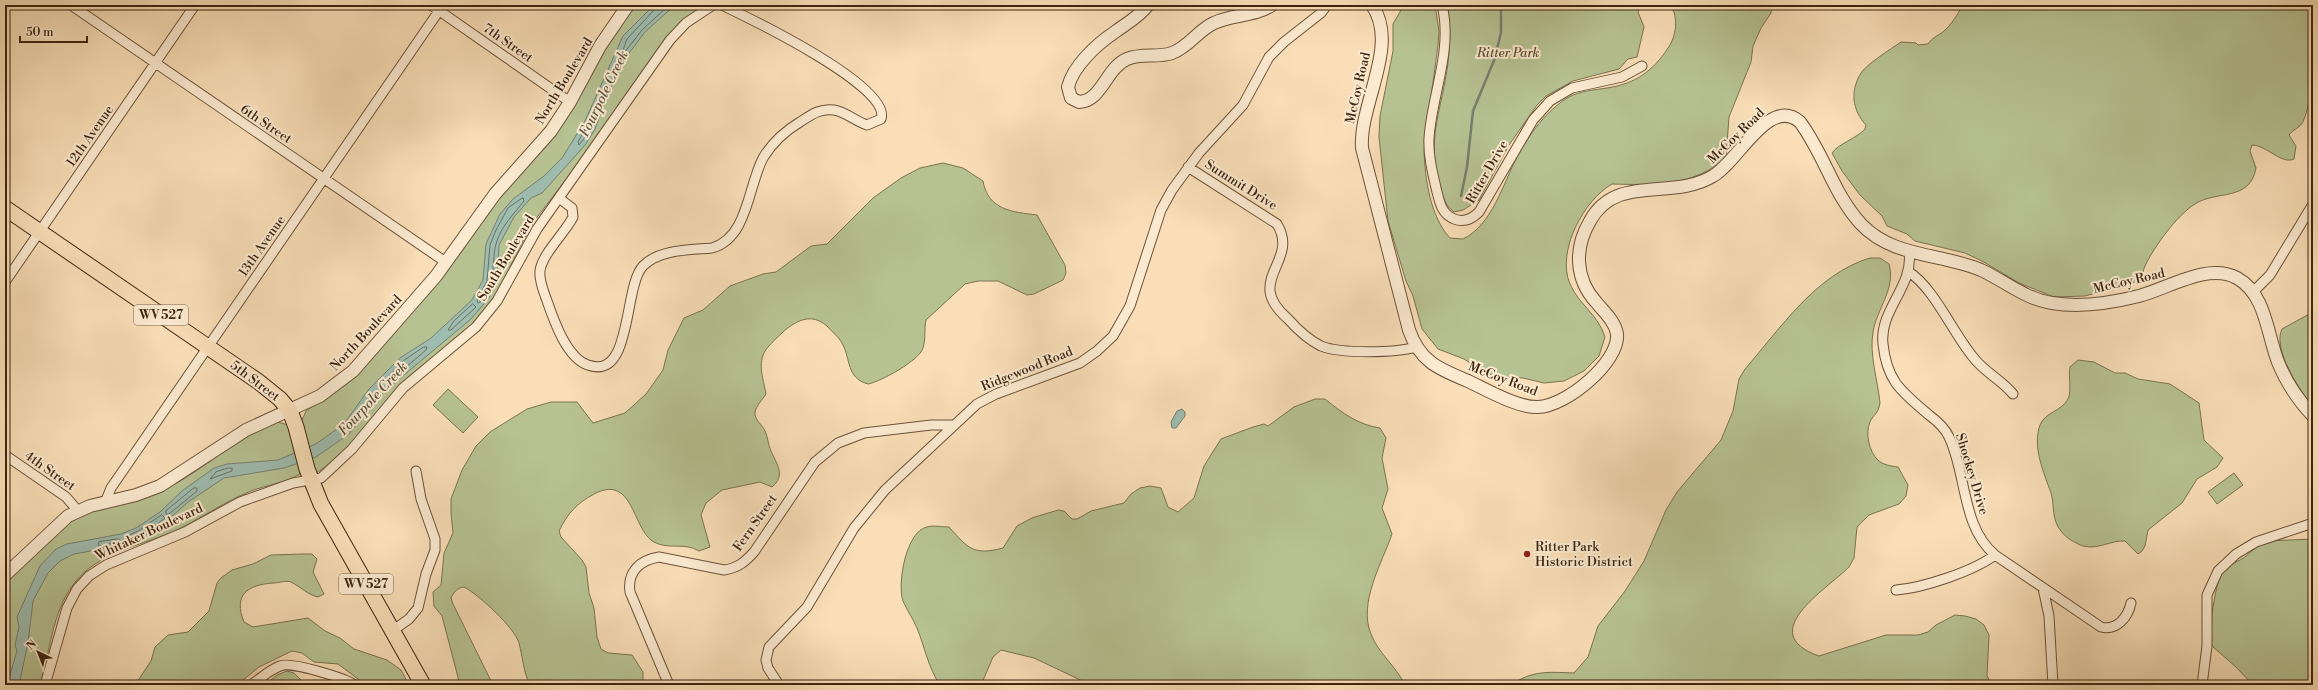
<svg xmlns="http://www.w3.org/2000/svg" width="2318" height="690" viewBox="0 0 2318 690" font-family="'Libre Bodoni',serif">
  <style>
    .green { fill: #b7c293; stroke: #7a7351 }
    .water { fill: #9ebcaf; stroke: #777f6f }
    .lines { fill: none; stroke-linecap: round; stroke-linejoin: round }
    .shore { stroke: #6e705f; stroke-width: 1 }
    .stream { stroke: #777f6f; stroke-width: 2.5 }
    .minor-casing { stroke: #6c5239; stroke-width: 11 }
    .tertiary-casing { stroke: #6c5239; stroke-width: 14 }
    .primary-casing { stroke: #3d240f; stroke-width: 17 }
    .minor { stroke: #fbead0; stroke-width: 9 }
    .tertiary { stroke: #fbead0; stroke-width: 12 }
    .primary { stroke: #f9deb7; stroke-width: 15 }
    .poi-dot { fill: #8f2418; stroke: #fbead0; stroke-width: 1.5 }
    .labels { text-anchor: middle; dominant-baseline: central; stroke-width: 4; stroke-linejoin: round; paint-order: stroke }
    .shield { fill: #fbead0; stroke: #765f49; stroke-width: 1 }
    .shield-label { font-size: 12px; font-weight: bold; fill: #3d240f }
    .street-label { font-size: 13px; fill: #3d240f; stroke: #fbead0 }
    .park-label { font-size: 13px; font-style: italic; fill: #5c4c30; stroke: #fbead0 }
    .poi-label { font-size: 13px; fill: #3d240f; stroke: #fbead0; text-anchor: start }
    .water-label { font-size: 14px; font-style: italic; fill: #5a523f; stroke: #fbead0 }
  </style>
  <rect width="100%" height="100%" fill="#f9deb7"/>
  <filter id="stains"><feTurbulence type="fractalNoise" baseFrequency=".005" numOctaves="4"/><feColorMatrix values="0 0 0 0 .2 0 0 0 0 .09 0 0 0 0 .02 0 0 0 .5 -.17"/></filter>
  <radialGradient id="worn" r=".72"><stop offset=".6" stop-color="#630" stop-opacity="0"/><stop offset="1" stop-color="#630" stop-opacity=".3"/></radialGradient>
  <path class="green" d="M635,5H705L692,14L535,220C516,250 505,284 484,313C465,332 327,473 315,473L302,426V420L306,411L349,381L445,274L498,198L549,143L606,48Z
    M1404,5H1435L1439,31L1438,45L1424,150C1425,179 1430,216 1450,238L1463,239C1492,225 1503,184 1517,157C1529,135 1546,110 1569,97C1580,91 1594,90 1607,88C1635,84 1653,71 1668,48C1677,35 1678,18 1671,5H1772L1771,13L1761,28L1753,46L1751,62L1729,117L1726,157C1695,187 1652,185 1612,184C1584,200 1556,251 1570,284C1579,305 1598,314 1605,337L1599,356L1584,371L1564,381L1544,383L1523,378L1501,377L1488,374L1464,359L1438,349L1422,329L1413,296L1406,281L1388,221L1379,137L1380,116L1393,51V24Z
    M1447,5H1656L1649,9L1640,8L1638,12L1644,27L1637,57L1628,59L1619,69L1573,81L1546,96L1537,105L1509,145L1479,200L1463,210L1454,212C1446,206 1443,198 1441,189C1425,140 1442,110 1448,63C1450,44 1451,24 1447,5Z
    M1963,5H2313C2313,43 2317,87 2303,122C2300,128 2293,129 2289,135L2296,146L2294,159C2282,165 2266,145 2252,145L2250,151L2256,168C2250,202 2216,190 2195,204C2177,215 2154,247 2145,266C2142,272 2144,277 2140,283L2128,282L2115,288L2085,296L2054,297L2019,283L1982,261L1965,253L1915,241L1907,234L1887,226L1882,216L1860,195L1842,171L1832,153C1838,144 1857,138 1865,129L1866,125C1852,110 1850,91 1861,73C1868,63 1891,49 1901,42L1916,43L1918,45L1928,44C1932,38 1937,36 1943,32C1952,24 1957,15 1963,5Z
    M943,163L963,168L983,181C988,210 1012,212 1037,215L1065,265L1066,273L1063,280L1034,294L1027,295L998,281H978L965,284L926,320C924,329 926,339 923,348C920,360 880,382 868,384C846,378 851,359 842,343C839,337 832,332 828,327C806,306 784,330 768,347C756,361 763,377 766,394C763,399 756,406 755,412C754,420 762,424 765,431C768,437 768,445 771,451C777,465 786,475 772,487L760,482L722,490L706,503L701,515L710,547L699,551C685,542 668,550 654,542C632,530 634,473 594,494C576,504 568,513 559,531L561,537L582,560L586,567L589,593L594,608L597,637L601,649L608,653L632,655L643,672V685H530C523,671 523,658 519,643C515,628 478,594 464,587C457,588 454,592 451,598L453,604L493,685H460L442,616L434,606L433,592L441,585L444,553L453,533L451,513V499L462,470L476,446L490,432L527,409L551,402H577L593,423L625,413L646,394L663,370L668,350L684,318L703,310L730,286L763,274L776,272L811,246L827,244L873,198L901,178L920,168Z
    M1870,258H1880L1889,264C1896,289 1877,308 1873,332C1869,355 1878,381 1880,403C1878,415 1874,413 1870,422C1865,433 1869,452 1878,460C1883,465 1891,466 1898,467L1908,485L1906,496L1899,504L1869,515L1857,527L1854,558L1849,567C1826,590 1754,633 1819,656L1886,635H1918L1928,632L1936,625L1955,615L1965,616L1976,619L1984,625L1989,635L1987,676L1992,685H1511C1532,670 1550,672 1574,673L1588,657L1598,626L1625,591L1644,561L1666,510L1677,492L1721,440L1733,411L1739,379L1745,369C1780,329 1816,274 1870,258Z
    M2313,312V406C2300,392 2272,348 2282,329Z
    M2078,360L2094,362L2115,373H2125L2138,379L2170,384L2199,403L2204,440L2223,458L2217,467L2197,479L2182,503L2148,530L2145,546L2142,551L2138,554L2125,541C2111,540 2098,550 2083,546C2075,543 2066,538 2061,531C2051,519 2055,506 2051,493C2044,473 2032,447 2040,425C2044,413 2062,411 2068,399C2072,391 2068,376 2070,367Z
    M448,389L478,417L463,433L433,405Z
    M1315,399H1325C1342,413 1359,425 1380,428L1386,438L1382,458L1388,489L1382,508L1392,534C1382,563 1358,603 1371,634C1378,653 1396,666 1405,685H1091L1034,658L1001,650L993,657L981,685H940C928,667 925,648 917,628C913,619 907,610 903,601C897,584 906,531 927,527C933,525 942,527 949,527C968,548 973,556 1003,548L1017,526L1032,518L1058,510L1064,511L1072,519H1077L1091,511L1124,503L1131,494L1140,488L1150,486L1161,488L1168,507L1178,512L1194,498L1204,466L1221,439L1253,427L1264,424L1268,426L1294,407Z
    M278,422L288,425L300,474C285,483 267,485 251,491C226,501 203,517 179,529C143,546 97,551 73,585C52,613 50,652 40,685H5V582C30,558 55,526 88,513C113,502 143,501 166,489C205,469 237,437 278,422Z
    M2234,473L2243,485L2217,504L2208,492Z
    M2313,539V685H2253L2236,667L2213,647L2211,643C2209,629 2215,582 2223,571C2229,563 2239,562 2246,556C2253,551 2257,544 2266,541Z
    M301,554H312L317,559L313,572L324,594L318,597C308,595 301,587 291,582C286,580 279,583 273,583C247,585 233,595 244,622L253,627L308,618L325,631L340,638L354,649L387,660L401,670L409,685H366L338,664L314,662L302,653L292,651L259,667L237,685H135L151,661L155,647L168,635L188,632L209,611L217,583L221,578L232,570L253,564L271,555Z
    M287,671L294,673L306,685H265L277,675Z"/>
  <path class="water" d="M654,5H675L645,32L626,57L609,91L595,129L586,144L542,193L531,198L514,217L499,245L497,278L489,298L471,319L386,390L373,402L349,434L316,457L284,468L224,478L188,502L152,534L129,544L74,554L60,561L48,573L33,601L28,643L19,685H7L17,651L15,645L19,627L17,617L40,566L56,549L67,544L121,534L136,528L160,512L182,491L214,468L227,464L278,460L316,444L344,424L369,389L400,358L431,338L472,300L483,280L486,244L500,214L513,199L544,176L562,158L585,121L623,36Z
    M1182,409L1185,412V416L1176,428H1172L1171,422L1177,411Z"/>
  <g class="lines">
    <path class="shore" d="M656,5L655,9L627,39L622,53H624L642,30L669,5
      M598,109L592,128L579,145L578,142L595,110Z
      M523,198L524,201C513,215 501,226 496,244C491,260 497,296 478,303L477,300L487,281L490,245L496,230L508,208Z
      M473,304L476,307L451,330H448L454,321Z
      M424,347H427L426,350L393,378H390V375L403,361Z
      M228,468H232V471L210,479L216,472Z
      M194,488H197V491L169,514H166V511Z
      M162,515L165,518L150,530L128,540L124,539L125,537L138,531Z
      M117,539L120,540L118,542L100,546L98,545L99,542Z"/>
    <path class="stream" d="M1461,196L1467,167L1473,111L1495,58L1501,32V5"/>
    <defs>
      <path id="minor" d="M71,5L447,263
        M431,5L570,102
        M1442,5C1453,50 1432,94 1429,138C1428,156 1433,175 1437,192C1440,204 1442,214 1454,219C1464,223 1472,219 1479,212L1533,120L1550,101L1572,88L1622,77L1642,66
        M1188,167L1277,224C1294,252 1268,268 1270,291C1271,302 1280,312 1288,319C1297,329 1309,340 1321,346C1341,354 1395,353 1416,347
        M559,198L572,208L573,217C565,233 542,254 540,271C539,280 543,290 546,298C553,318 566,358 588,365C633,381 623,287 643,266C659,249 691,250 712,248C748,238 748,186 763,158C772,143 785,131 800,122C811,115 820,108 834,110C846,112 855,121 867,125L881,119C893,87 749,18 722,5
        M1909,252C1914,286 1879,310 1883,344C1887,382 1902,392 1929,415C1937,421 1945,428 1949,437C1967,474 1961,526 1995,555L2101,627C2117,631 2128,617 2131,603
        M1909,272C1934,288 1953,333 1973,357C1984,372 2002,380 2013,394
        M5,282L195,5
        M2253,292L2270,275L2313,204
        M5,455L66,497L78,511
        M105,503L111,488L443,5
        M2043,588L2049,616L2053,685
        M1896,590C1923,588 1974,571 1995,555
        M392,631L409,619L418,608L426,574L435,550V539L421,499L416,471
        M45,685L67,608L77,589L89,576L106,565L185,532L240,502L293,483L321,478L352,449L403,388L476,327L497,301L537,229L670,40L686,23L713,5
        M251,685C260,679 269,670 280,666C290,661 345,678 355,685
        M669,685L630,592C627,572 640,560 659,557L724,570C738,568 745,562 754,552L815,462L838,443L864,433L931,425H953
        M779,685L768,668L766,660L769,647L807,607L854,528L885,490L977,404L996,394L1080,363L1097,351L1113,336L1130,306L1161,210L1172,190L1199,153L1243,105L1269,57L1284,42L1321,13L1327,5
        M2202,685L2207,646V595L2218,571L2236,554L2256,542L2313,523"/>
      <path id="tertiary" d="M1148,5C1139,17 1127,23 1115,32C1097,44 1073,66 1068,87L1071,98L1079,102C1102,101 1106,68 1127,59C1141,53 1158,58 1172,53C1189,47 1198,30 1214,23C1233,14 1254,17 1272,5
        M1372,5C1400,45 1359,104 1362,148L1409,330C1420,362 1439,369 1468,381C1487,390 1518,408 1538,407C1565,407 1620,362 1617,334C1615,321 1604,312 1596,302C1575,279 1574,248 1590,221C1616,173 1672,201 1713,176C1738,162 1769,95 1800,122C1824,154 1834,195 1861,224C1893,258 1941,253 1981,270C2005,281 2025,299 2052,303C2081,308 2111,303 2139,296C2169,288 2208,262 2237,278C2266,294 2267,334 2278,362C2286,382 2298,400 2313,416
        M5,575L68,516L90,506L136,495L160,486L246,430L320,396L353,371L436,276L495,194L551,131L570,102L600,46L628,5"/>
      <path id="primary" d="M5,208L259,382L280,399L290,411L296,427L307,469L321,504L423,685"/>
    </defs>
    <use href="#minor" class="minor-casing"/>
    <use href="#tertiary" class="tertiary-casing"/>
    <use href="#primary" class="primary-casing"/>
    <use href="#minor" class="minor"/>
    <use href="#tertiary" class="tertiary"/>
    <use href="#primary" class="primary"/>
  </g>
  <circle class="poi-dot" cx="1527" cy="554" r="4"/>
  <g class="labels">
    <g class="shield">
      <rect x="134" y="305" width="54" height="20" rx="3"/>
      <rect x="339" y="574" width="54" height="20" rx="3"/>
    </g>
    <g class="shield-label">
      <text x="161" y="315">WV 527</text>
      <text x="366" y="584">WV 527</text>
    </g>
    <g class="street-label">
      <text transform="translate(508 43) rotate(35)">7th Street</text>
      <text transform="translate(564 81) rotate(-59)">North Boulevard</text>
      <text transform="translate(1358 88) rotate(-77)">McCoy Road</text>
      <text transform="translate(266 124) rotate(34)">6th Street</text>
      <text transform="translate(90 136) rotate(-55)">12th Avenue</text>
      <text transform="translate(1736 136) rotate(-44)">McCoy Road</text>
      <text transform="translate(1487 172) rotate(-60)">Ritter Drive</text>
      <text transform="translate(1241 185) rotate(32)">Summit Drive</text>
      <text transform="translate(262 246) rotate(-55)">13th Avenue</text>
      <text transform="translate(506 258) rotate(-59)">South Boulevard</text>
      <text transform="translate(2129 281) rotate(-13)">McCoy Road</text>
      <text transform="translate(366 333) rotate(-47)">North Boulevard</text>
      <text transform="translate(1027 369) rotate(-22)">Ridgewood Road</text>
      <text transform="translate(1503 379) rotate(21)">McCoy Road</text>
      <text transform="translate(255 381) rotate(37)">5th Street</text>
      <text transform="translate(50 471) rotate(35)">4th Street</text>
      <text transform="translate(1972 474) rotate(73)">Shockey Drive</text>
      <text transform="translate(755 523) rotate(-55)">Fern Street</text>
      <text transform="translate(149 532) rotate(-25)">Whitaker Boulevard</text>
    </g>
    <g class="park-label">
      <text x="1508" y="53">Ritter Park</text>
    </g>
    <g class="poi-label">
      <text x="1535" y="547">Ritter Park<tspan x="1535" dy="15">Historic District</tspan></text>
    </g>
    <g class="water-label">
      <text transform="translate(604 94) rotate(-64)">Fourpole Creek</text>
      <text transform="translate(373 399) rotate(-47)">Fourpole Creek</text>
    </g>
  </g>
  <rect width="2318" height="690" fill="none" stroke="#f9deb7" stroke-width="20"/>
  <rect x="6" y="6" width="2306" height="678" fill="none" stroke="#3d240f" stroke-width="2"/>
  <rect x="10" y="10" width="2298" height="670" fill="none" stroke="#3d240f"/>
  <g transform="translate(38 652) rotate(317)" stroke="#fbead0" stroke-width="3" paint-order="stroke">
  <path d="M0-3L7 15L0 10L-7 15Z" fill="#3d240f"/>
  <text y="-6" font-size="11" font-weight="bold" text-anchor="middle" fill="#3d240f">N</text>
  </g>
  <path d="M20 36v6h67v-6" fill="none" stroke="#3d240f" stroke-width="2"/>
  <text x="26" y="36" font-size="12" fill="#3d240f" stroke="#fbead0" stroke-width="3" paint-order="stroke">50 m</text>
  <rect width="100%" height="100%" filter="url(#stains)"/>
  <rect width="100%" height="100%" fill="url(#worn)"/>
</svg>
